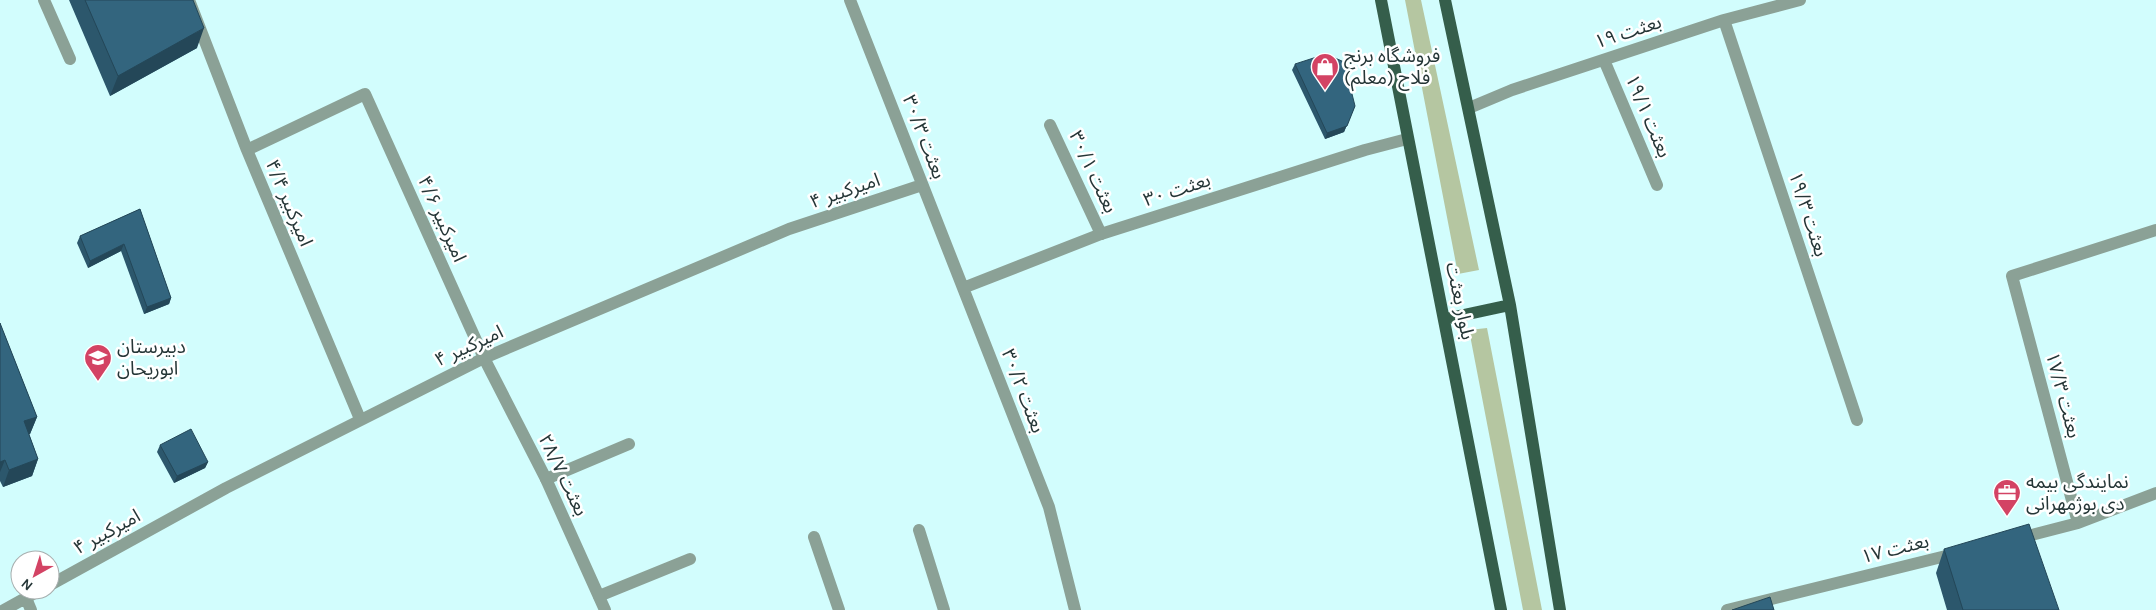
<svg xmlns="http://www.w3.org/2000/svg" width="2156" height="610" viewBox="0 0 2156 610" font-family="Karla,'Noto Sans Arabic',sans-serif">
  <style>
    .green { fill: #b5c6a1 }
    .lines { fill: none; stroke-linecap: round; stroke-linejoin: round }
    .service { stroke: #8ba196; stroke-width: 12 }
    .minor { stroke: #8ba196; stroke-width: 12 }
    .primary { stroke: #355e4b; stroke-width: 12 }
    .wall { fill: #2c576c }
    .shaded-wall { fill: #244758 }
    .building { fill: #33657e; stroke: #244758 }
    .labels { text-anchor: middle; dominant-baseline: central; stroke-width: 5; stroke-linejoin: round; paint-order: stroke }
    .street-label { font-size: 19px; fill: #253637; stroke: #fff }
    .poi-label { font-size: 19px; fill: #253637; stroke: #fff; text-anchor: start }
  </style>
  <rect width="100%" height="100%" fill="#d2fdfd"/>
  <path class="green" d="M1405,0H1421L1479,270L1458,274Z
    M1487,328L1542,610H1523L1469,330Z"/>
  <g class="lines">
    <path class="service" d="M1050,125L1101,234
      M546,479L629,444
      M919,530L944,610
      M814,537L839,610
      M599,596L690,559"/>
    <path class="minor" d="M44,0L70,59
      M189,0L247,150L360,419
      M850,0L1049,507L1075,610
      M1724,20L1857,420
      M1604,60L1657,185
      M1469,108L1512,90L1724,20L1800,0
      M247,150L365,94L484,358L546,479L605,610
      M963,288L1101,234L1365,150L1407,139
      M2078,523L2012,276L2156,230
      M2016,539L2078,523L2156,493
      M50,585L226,488L484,358L789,229L922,185
      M26,598L31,610
      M4,610L40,590
      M1727,610L1958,553"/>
    <path class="primary" d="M1381,0L1501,610
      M1445,0L1510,305L1560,610
      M1445,319L1510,305"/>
  </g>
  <path class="wall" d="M69,0H193L197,48L110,96Z
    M1295,64L1355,106L1344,132L1325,139L1292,70Z
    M140,209L171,298L169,304L144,314L121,251L88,268L77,243L80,236Z
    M0,323L37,417L30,434H29L38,459L32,476L3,487L0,481Z
    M160,445L208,462L205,468L174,483L157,452Z
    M1944,549L2059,610H1947L1936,573Z"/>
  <path class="shaded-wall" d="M204,28L197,48L110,96L118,76Z
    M1355,106L1344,132L1325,139L1327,133Z
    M124,244L121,251L88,268L90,261Z
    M171,298L169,304L144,314L147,307Z
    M37,417L30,434L18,438L24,421Z
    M38,459L32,476L3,487L9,470Z
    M5,460L0,472V462Z
    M208,462L205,468L174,483L177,476Z"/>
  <path class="building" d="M85,0H193L204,28L118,76Z
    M1326,54L1344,62L1355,106L1347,126L1327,133L1295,64Z
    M140,209L171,298L147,307L124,244L90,261L80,236Z
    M0,323L37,417L24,421L38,459L9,470L5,460L0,462Z
    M191,429L208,462L177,476L160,445Z
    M2029,524L2059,610H1963L1944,549Z
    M1770,597L1774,610H1732Z"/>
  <defs>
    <symbol id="shop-pin" viewBox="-11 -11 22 30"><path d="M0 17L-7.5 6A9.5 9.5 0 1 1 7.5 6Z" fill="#d34364" stroke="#fff"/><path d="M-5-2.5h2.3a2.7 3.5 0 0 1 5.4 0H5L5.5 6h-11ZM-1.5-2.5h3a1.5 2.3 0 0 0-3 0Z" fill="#fff"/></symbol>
    <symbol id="school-pin" viewBox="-11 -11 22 30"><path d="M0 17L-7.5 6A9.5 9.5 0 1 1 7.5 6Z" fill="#d34364" stroke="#fff"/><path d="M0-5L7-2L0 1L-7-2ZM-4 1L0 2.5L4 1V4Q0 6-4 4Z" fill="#fff"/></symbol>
    <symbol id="office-pin" viewBox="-11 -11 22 30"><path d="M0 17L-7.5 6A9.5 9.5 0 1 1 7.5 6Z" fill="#d34364" stroke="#fff"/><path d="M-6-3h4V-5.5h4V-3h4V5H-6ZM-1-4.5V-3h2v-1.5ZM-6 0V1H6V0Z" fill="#fff"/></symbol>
  </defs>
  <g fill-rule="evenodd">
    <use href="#shop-pin" x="1309" y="51" width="32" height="43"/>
    <use href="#school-pin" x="82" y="342" width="32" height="43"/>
    <use href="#office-pin" x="1991" y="477" width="32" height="43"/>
  </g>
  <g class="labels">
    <g class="street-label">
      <text transform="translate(1628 32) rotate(-18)">بعثت ۱۹</text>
      <text transform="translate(1648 116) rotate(67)">بعثت ۱۹/۱</text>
      <text transform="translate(924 137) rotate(69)">بعثت ۳۰/۳</text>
      <text transform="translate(1093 172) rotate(65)">بعثت ۳۰/۱</text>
      <text transform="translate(1177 190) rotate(-18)">بعثت ۳۰</text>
      <text transform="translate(845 191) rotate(-19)">امیرکبیر ۴</text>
      <text transform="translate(289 203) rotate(67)">امیرکبیر ۴/۴</text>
      <text transform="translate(1808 214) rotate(72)">بعثت ۱۹/۳</text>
      <text transform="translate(442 219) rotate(66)">امیرکبیر ۴/۶</text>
      <text transform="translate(1460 301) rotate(78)">بلوار بعثت</text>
      <text transform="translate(469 346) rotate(-25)">امیرکبیر ۴</text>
      <text transform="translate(1023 391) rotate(69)">بعثت ۳۰/۲</text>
      <text transform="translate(2063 395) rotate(75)">بعثت ۱۷/۳</text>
      <text transform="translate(563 475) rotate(64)">بعثت ۲۸/۷</text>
      <text transform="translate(107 532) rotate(-29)">امیرکبیر ۴</text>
      <text transform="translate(1895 549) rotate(-14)">بعثت ۱۷</text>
    </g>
    <g class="poi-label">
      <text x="1344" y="56">فروشگاه برنج<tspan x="1344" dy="22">فلاح (معلم)</tspan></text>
      <text x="117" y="347">دبیرستان<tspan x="117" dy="22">ابوریحان</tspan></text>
      <text x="2026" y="482">نمایندگی بیمه<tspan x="2026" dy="22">دی بوژمهرانی</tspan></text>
    </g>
  </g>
  <g transform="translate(35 575) rotate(219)"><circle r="24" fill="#ffffff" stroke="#a8afaf"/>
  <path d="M0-4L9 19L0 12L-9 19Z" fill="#d34364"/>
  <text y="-8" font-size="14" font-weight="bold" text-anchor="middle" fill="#253637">N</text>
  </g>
</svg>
